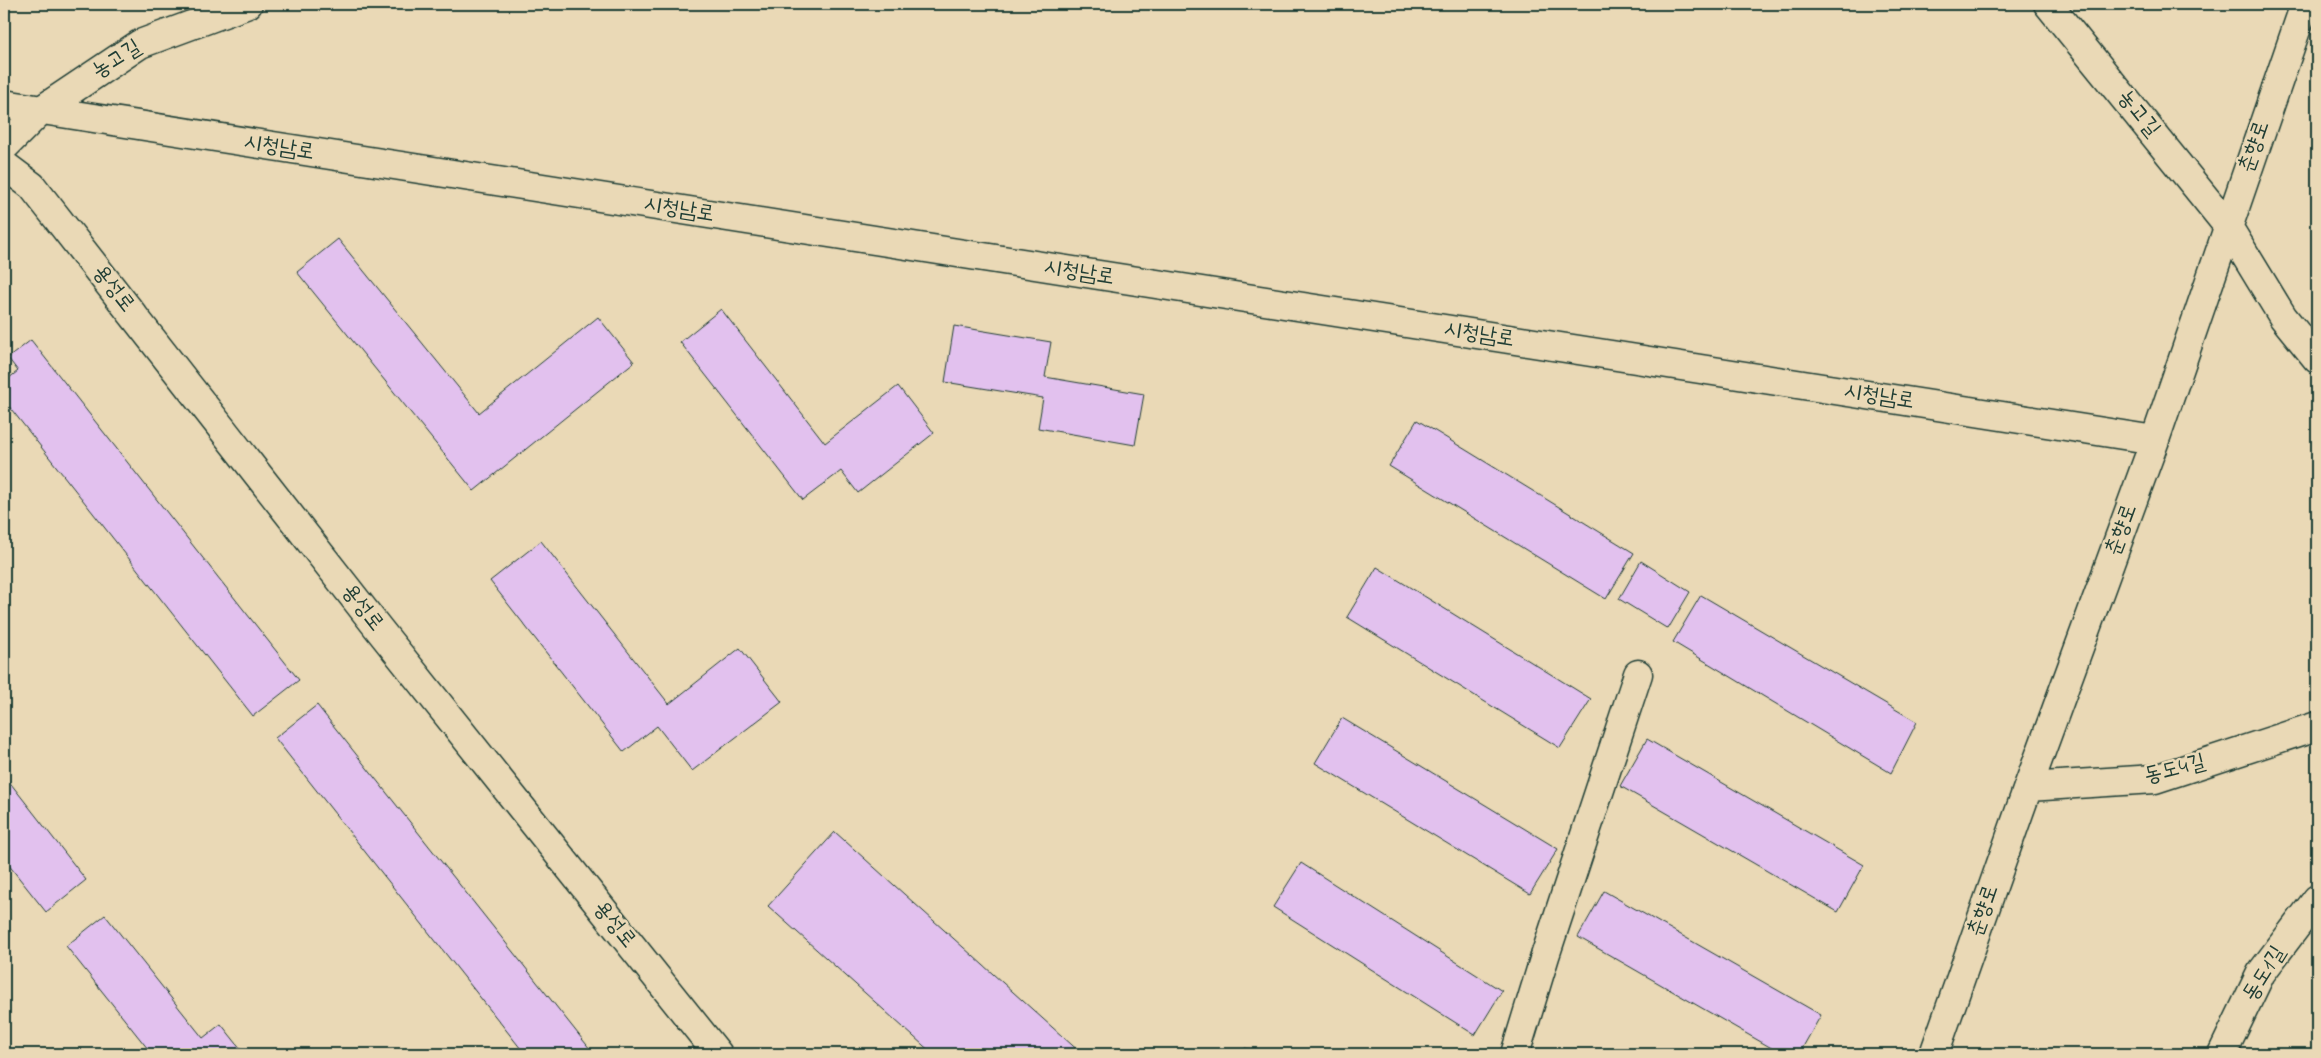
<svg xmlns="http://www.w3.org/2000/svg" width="2321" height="1058" viewBox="0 0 2321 1058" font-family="'Indie Flower','Poor Story',sans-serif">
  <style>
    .building { fill: #e2c1ee; stroke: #1f3d34 }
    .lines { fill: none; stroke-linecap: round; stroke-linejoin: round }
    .minor-casing { stroke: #1f3d34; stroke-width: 31 }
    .minor { stroke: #ead9b6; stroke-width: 28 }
    .labels { text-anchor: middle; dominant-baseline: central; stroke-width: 5; stroke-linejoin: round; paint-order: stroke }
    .street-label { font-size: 22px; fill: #1f3d34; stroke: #ead9b6 }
  </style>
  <rect width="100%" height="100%" fill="#ead9b6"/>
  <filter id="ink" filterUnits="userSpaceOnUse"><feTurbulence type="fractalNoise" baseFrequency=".02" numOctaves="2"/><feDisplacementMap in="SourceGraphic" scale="10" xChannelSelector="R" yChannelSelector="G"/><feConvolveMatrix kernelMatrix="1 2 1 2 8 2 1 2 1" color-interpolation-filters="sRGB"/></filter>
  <g filter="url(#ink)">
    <path class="building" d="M338,239L479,413L598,317L634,362L474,491L297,272Z
      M721,309L825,443L898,386L934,433L858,493L841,471L803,500L680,342Z
      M954,326L1051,342L1045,377L1144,394L1135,445L1038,428L1043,398L945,382Z
      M31,340L299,680L253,716L4,400V382L18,371L8,358Z
      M1417,420L1634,553L1606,599L1389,466Z
      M541,541L669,704L740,648L782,702L692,771L657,726L624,752L490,581Z
      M1641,561L1690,592L1668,629L1619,599Z
      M1377,567L1591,699L1560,748L1347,617Z
      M1701,595L1917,722L1891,773L1673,642Z
      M317,705L594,1054H525L275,738Z
      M1342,718L1558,849L1530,894L1315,763Z
      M1647,739L1864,865L1838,912L1620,786Z
      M4,775L86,880L46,912L4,859Z
      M835,832L1082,1054H933L768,906Z
      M1301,863L1502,991L1475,1035L1273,907Z
      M1604,891L1821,1015L1799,1054H1782L1578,937Z
      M105,915L203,1038L221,1024L245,1054H152L66,946Z
      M1245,1048L1265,1054H1243Z"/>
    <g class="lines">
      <defs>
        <path id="minor" d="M2048,4L2227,225L2283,317L2317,359
          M4,104L2155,440
          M4,147L40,111L140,44L248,4
          M4,165L32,186L378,628L718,1054
          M2028,787L2155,779L2317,726
          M1515,1054L1545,956L1638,674
          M1934,1054L2028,787L2155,440L2305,4
          M2222,1054L2261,973L2317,899"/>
      </defs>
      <use href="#minor" class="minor-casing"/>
      <use href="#minor" class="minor"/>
    </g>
  </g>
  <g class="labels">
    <g class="street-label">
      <text transform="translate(117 60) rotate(-32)">농고길</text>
      <text transform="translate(2138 114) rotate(51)">농고길</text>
      <text transform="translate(2255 147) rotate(-71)">춘향로</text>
      <text transform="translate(279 148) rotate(9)">시청남로</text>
      <text transform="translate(679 210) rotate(9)">시청남로</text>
      <text transform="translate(1079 273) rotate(9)">시청남로</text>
      <text transform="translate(113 289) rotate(52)">용성로</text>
      <text transform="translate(1479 335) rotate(9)">시청남로</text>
      <text transform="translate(1879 397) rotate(9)">시청남로</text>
      <text transform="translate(2122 530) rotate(-70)">춘향로</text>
      <text transform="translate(362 608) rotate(52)">용성로</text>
      <text transform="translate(2175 770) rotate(-14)">동도4길</text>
      <text transform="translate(1984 911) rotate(-71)">춘향로</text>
      <text transform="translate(614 925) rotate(51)">용성로</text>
      <text transform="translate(2265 974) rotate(-58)">동도1길</text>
    </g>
  </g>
  <rect width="2321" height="1058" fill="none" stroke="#ead9b6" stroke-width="20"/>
  <rect x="10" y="10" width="2301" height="1038" fill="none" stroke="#1f3d34" stroke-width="2" filter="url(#ink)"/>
</svg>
